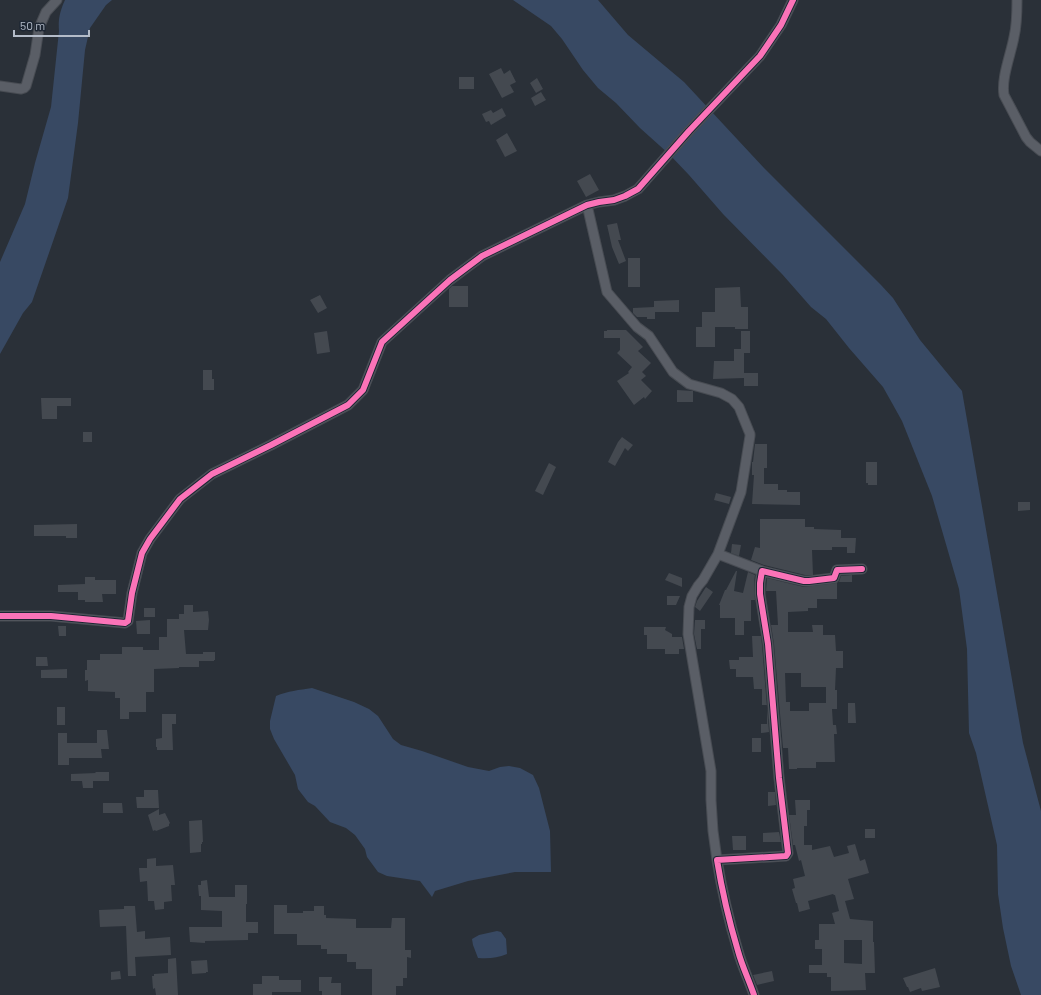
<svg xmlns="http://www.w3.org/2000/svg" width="1041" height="995" viewBox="0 0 1041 995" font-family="Barlow,sans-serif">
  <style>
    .water { fill: #384963 }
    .building { fill: #444950; fill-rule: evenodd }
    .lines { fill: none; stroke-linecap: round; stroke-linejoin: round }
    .street-casing { stroke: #484c53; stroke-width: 11 }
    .street { stroke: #5a5e66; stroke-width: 9 }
    .cycleway-casing { stroke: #1d2633; stroke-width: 8 }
    .cycleway { stroke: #fb73b8; stroke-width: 6 }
  </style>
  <rect width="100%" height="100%" fill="#2a3038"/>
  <path class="water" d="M65,0H112L106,5L90,28L85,50L78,123L68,198L32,302L23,313L0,354V262L25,204L35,163L51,107L59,31C58,19 60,11 65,0Z
    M513,0H598L628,35L684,82L764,168L881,285L893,298L920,340L962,391L1023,743L1041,811V995H1021L1011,966L1003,928L998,894L997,845L976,753L969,733L967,649L959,589L932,496L902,421L892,403L883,387L849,348L826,319L811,307L782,274L723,214L689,175L669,154L640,128L616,103L598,88L583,70L562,39L551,26Z
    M312,688L354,702L369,709L378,716L393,739L401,745L422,751L468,767L489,771L500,767L509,766L520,768L533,775L539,788L550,831L551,872H515L468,881L435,891L432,897L420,881L387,876L378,872L367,857L365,849L355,835L346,828L330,822L315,806L308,802L298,789L295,775L274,739L270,729V721L276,696C288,691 299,690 312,688Z
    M497,931L501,932L506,939L507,954C497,958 489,959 478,958L473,945L472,939L479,935Z"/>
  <path class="building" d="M501,68L504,74L510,70L516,82L510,85L514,92L502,98L489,74Z
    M459,77H474V89H459Z
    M537,78L543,89L536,93L530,83Z
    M541,92L546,100L535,106L531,98Z
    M502,108L506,116L491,125L489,121L486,122L482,114L491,110L493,113Z
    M507,133L517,151L505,157L496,140Z
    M590,174L599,190L586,197L577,181Z
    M617,223L621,240H618L626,261L619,264L612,247L607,225Z
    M628,258H640V287H628Z
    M452,286H468V307H449V289Z
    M740,287L741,307H748V329H735V327H715V347H696V327H702V312H715V288Z
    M320,295L327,308L318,313L310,300Z
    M679,300V312H655V319H647V317H637L633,313V308L654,307V301Z
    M607,330H626L643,347L638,351L651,363L642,372L646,376L641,380L652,391L645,399L644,397L634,405L617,381L629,373L628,372L632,367L617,353L620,350V338H604V331H607Z
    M327,331L330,352L317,354L314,333Z
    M741,331H750V353H744V373H758V386H744V378L713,379L714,361H734V349H741Z
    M203,370H212V379H214V390H203Z
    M677,390L693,391V402H677Z
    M41,398H71V406H57V419H42Z
    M83,432H92V442H83Z
    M622,437L633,445L628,451L625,448L615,466L608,462L618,442Z
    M755,444H767V468H764V484H778V490H787V492H800V505L752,504L754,475H752V462H753Z
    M866,462H877V485H868V483H866Z
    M549,463L556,467L543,495L535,491Z
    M716,493L731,497L729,504L714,500Z
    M1018,502H1030V510L1018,511Z
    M760,519H805V527H814V529L841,530V538H856L855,553H847V547H832V550H812L813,575H805L764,565L751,560L755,547L760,548Z
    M77,524V538H66V536H34V525Z
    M732,544L741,545L739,556L731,553Z
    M736,571H737L734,591L743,593L748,572L755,575L754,583L755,600H751V621H744V635H735V618H720V605H719L725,590H726Z
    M669,573L682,578V587L665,580Z
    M852,575V582H839L841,576Z
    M85,577H95V580H116V594H102L103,602H85V600H78V592H58V585L85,584Z
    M767,578L804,587L837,583V599H817V608H808V611L788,612V632H813L812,625H823V635H835L836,651H843V668H836L835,690H837V709H832L833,725H836L837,734H834L835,762H816V768H797V769H789L788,748H783L774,644L771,625H778L776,591H766ZM785,673H801V687H826V703H809V711H790V702H786Z
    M706,587L713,592L700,611L695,607L697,601Z
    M667,596H680L676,605H667Z
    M184,605H193V612L208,611L209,620L208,630H184L186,654H203V652H215V660H214V661H199V667H179V668L154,669V692H146V712H129V719H120V698H115V692L88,691V680L85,681V670H87V660H100V654H122V647H143V650H159V637H167V619H179V614H184Z
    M144,608H155V617H144Z
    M150,620V634H137L136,621Z
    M695,620H705V629H701V649H697L694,634Z
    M58,626H66V636H59Z
    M644,627H666L665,630L672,634V637H682L684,649H679V654H665V649H647V635H644Z
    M752,636H761L762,645L769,732L761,733V724H767V705H762V689H754L753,677H736V669H730L729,660H739V657H753Z
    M36,657H47L48,666H36Z
    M67,669V678H41V670Z
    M848,703H855L856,723H848Z
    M57,707H65V725H57Z
    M162,714H176V724H172L173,750H157V747H156V739L162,738Z
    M97,730H107L109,749H101L102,758H69V765H58V733H67V743H97Z
    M752,738H761V752H752Z
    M95,772H109V781H93V788H83L82,781H71V774L96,773Z
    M144,790H158L159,808H137L136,797H144Z
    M768,792H775L776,805L768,806Z
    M795,800H810V810H807V826H804V845H812V850L830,846L834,857L849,853L847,846L855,844L860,861L865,859L869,873L848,879L854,899L845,901L850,919L873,921V942H874L875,973H865L866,990L831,991V977H827V973H809V965H822V949H815V940H819V924H835L832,913L839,911L835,895H834L833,894L808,901L810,909L799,912L797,903H796L792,889L795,888L793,879L805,876L801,860L799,861L795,845H793L789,815H796ZM844,940H862V964L844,963Z
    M103,803H122L123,813H103Z
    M159,809V815L165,813L170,823L169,824V826L156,831L155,830L153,831L148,815Z
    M202,820L203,842H202V844H201V852L190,853L189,821Z
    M865,829H875V838H865Z
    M779,832L781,842H763V833Z
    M732,836H746V850H733Z
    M156,858V866L173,865L175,885H171L172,901L164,902V909L155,910L154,901H148L147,881L140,882L139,868H147V859Z
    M207,880L209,897H235V885H247V904H246V922H258V933H248V940L205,941V943L190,942L189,927H222V911L201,910V896H199L198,885H201V881Z
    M274,905H287V913H303V911H314V906H324V915H326V918L356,919V928H391L392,918H405V950H411V958L407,957V978H403V986H396V995H372V969H356V962H347V954H327V949H321V945H297V934H274Z
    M124,906H135L137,932L145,931V939L170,937L171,955L135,957L136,976H128L126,926L100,927L99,910L124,909Z
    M176,958L178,995H156L155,988L153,989L152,976H154V974L168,973V959Z
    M207,960L208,972H206V973L192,974L191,961Z
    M935,968L940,987L922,991L921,988L910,992L908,987H907L903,978Z
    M120,971L121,979L111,980V972Z
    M772,971L774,981L757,985L753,975Z
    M262,976H279V980H301V992H272V995H253V984H262Z
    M319,977H332L331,983H341V995H322V991H319Z"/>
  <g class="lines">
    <defs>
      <path id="street" d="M1017,0C1017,13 1017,25 1014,37C1011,54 1001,78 1004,95L1026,137L1030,142L1041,151
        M0,86L21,89L24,88L26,86L35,55L39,28L46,12L57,0
        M587,205L607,292L637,327L649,336L673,372L689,384L721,393L732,399L739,407L750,434V436L741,492L718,554L762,571
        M0,616H51L125,623L128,621L132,593L142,553L150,539L180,499L212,474L271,445L348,405L363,390L382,342L450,280L482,256L587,205L599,202L614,200L625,196L638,189L689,131L760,56L781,25L793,0
        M717,860L713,831L711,800V771L688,634L689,607L692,596L698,586L703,580L718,554
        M754,995C749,980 742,966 738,951C729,921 722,891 717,860L786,856L788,853L779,778L768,644L760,594V583L762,571L804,581H809L834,578L837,570L862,569"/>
    </defs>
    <use href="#street" class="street-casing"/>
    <use href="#street" class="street"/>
    <defs>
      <path id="cycleway" d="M0,616H51L125,623L128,621L132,593L142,553L150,539L180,499L212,474L271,445L348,405L363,390L382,342L450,280L482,256L587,205L599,202L614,200L625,196L638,189L689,131L760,56L781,25L793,0
        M754,995C749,980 742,966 738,951C729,921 722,891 717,860L786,856L788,853L779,778L768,644L760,594V583L762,571L804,581H809L834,578L837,570L862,569"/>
    </defs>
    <use href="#cycleway" class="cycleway-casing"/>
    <use href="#cycleway" class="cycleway"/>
  </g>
  <path d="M14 30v6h75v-6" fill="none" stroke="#b4bcc9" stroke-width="2"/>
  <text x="20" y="30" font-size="12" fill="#b4bcc9" stroke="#1d2633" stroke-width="3" paint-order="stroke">50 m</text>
</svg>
